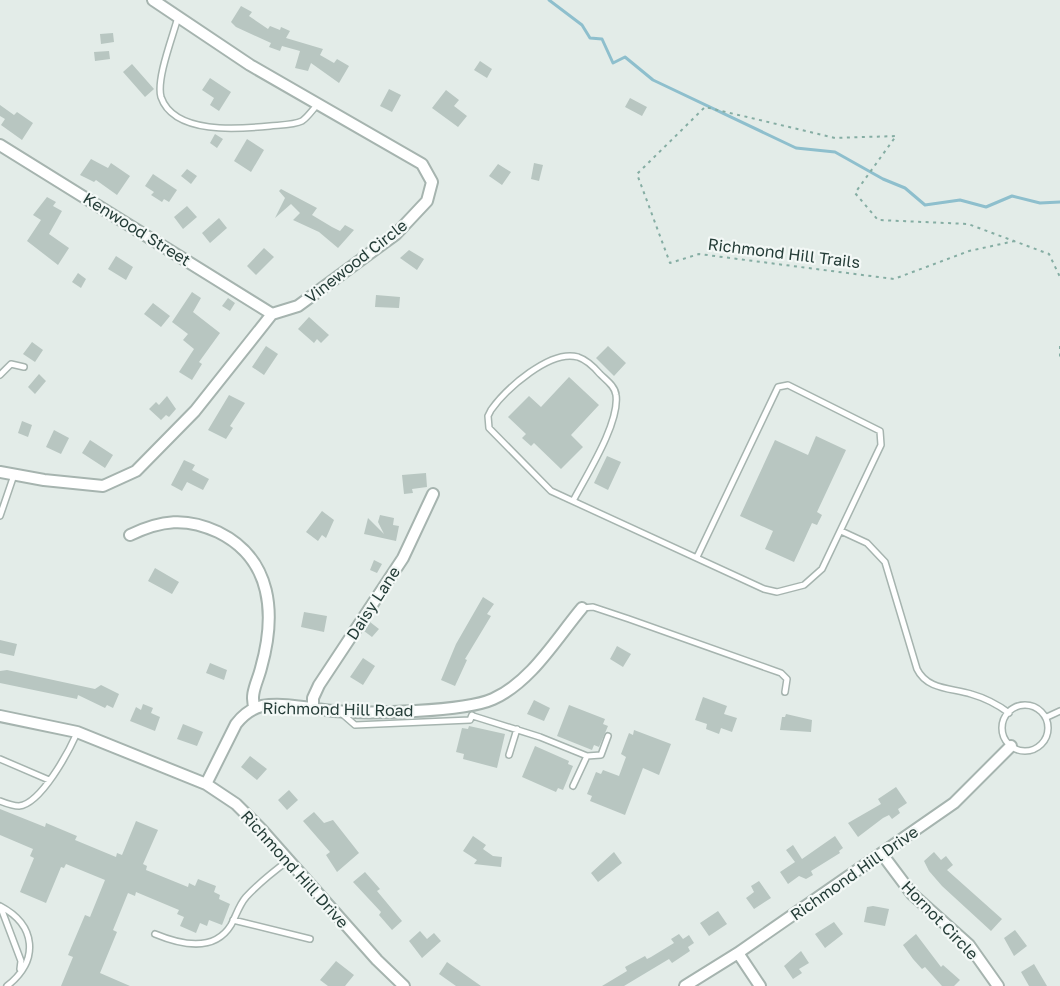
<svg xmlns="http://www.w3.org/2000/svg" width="1060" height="986" viewBox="0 0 1060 986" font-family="'Golos Text',sans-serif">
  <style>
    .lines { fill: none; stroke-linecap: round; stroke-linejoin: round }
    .stream { stroke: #8ebfcd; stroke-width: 3 }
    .building { fill: #b8c6c1 }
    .lane-casing { stroke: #a6b4af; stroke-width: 8 }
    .street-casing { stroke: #a6b4af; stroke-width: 14 }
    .path { stroke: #85ada3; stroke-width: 2; stroke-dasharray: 3 4.5; stroke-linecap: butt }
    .lane { stroke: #fff; stroke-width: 5 }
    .street { stroke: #fff; stroke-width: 10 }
    .labels { text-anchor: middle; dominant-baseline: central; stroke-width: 4.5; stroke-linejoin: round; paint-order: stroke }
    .street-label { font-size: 16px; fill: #243c37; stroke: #f3f8f6 }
  </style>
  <rect width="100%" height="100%" fill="#e3ece8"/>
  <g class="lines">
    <path class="stream" d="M549,0L582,25L590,38L602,39L613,63L625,57L653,80L796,148L835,152L883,179L905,188L925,205L960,200L986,207L1012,196L1040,203L1060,202"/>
  </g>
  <path class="building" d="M241,6L252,12L249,16L268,29L270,26L280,30L281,27L290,31L286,38L323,49L320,55L334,63L337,59L349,66L339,83L311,63L308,71L295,68L300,51L282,46L280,51L269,47L271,43L236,27L231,22Z
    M113,33L114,42L101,44L100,34Z
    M109,51L110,59L95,61L94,52Z
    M480,61L492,69L487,78L474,70Z
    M132,64L154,89L145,97L123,72Z
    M210,78L231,92L219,111L210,105L214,98L202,90Z
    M389,89L401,95L392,112L380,106Z
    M446,90L459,100L454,106L467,116L458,127L432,108Z
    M630,98L647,107L642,116L625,107Z
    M0,105L14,115L17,112L33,123L22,140L1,125L5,119L0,116Z
    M215,134L223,139L217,148L210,143Z
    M247,139L264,150L251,172L234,161Z
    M91,159L108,168L111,163L130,176L117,195L96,180L94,182L80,175Z
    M534,163L543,165L539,181L531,179Z
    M498,164L511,172L502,185L489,176Z
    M187,169L197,176L191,184L181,176Z
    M153,174L177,190L169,202L164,199L162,202L151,195L154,192L145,186Z
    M281,189L317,208L312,215L332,227L340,231L345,225L354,230L338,248L319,232L293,220L300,213L291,204L275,218L285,198L279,191Z
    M47,197L56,202L53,206L62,211L49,234L69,248L58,265L27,241L41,220L33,215Z
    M187,206L197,217L183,229L174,217Z
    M219,218L227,228L210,243L202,233Z
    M264,248L274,257L256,275L247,266Z
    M409,250L424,259L417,270L400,258Z
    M116,256L133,267L126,280L108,269Z
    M78,273L86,279L81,288L72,282Z
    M192,292L201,298L193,312L220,333L199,362L202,364L192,380L179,372L194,349L183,340L188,334L172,322Z
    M376,295L400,297L399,308L375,307Z
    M228,298L235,303L230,311L222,306Z
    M153,303L170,316L161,327L144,314Z
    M309,317L329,335L321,343L317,339L314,343L298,329Z
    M32,342L43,350L35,362L23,354Z
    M266,346L278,354L264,375L252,367Z
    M608,346L626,363L614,376L596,358Z
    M39,374L46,381L35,394L28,387Z
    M569,377L599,405L571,435L583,447L561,469L534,443L531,446L522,438L526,434L508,417L529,396L541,407Z
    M229,395L245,403L230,426L233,428L226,439L208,430Z
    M167,396L176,409L169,417L166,415L161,420L149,409L156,402L159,405Z
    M22,421L32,425L28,437L18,433Z
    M54,430L69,438L61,454L46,447Z
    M816,436L846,450L817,512L822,515L817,525L812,523L794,562L765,549L773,531L740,516L775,440L808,455Z
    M90,440L113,455L105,468L82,453Z
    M607,456L621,462L608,490L594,483Z
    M184,460L195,465L192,470L209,479L203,490L187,482L182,491L171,485Z
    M426,473L427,487L412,489L413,493L404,494L402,475Z
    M322,511L334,520L326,538L322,535L318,541L306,532Z
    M380,515L394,518L393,525L399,526L396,541L364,534L368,518L384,534L378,522Z
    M374,560L382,564L377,573L370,570Z
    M155,568L179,582L172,594L148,581Z
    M483,597L494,604L487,614L491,616L465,659L467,660L455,686L441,680L456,644Z
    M304,612L327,616L324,632L301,627Z
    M370,622L379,629L372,637L364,631Z
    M0,640L17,644L14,656L0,653Z
    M617,646L631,654L623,667L610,659Z
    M363,658L375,666L363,685L350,677Z
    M210,663L227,670L224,680L206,673Z
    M7,670L95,689L101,685L119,694L113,708L107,705L105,708L78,695L77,699L0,683V671Z
    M703,697L727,706L724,714L737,718L732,732L721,728L719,734L706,729L707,724L695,720Z
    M534,700L550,708L544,721L527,714Z
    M143,704L153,708L151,713L160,717L155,731L130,721L136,707L141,710Z
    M569,705L605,719L603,724L608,726L599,747L594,745L592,750L557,736Z
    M786,714L812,720L811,732L780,730L782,717H785Z
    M183,724L203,732L197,746L177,739Z
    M469,726L505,734L497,768L463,759L464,754L456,752L462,728L468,729Z
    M634,730L671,744L659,775L643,768L625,815L590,801L592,796L587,794L596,772L601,774L603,770L619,776L626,757L621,754L629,733L633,735Z
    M535,746L569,761L568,764L573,766L563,790L558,788L556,792L522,777Z
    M250,756L267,769L257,780L241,767Z
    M896,787L907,803L898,809L900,813L892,819L889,815L883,818L858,837L848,823L881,804L878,799Z
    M289,790L298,800L287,810L278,800Z
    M0,809L45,827L46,823L77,836L75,840L116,857L117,853L122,855L136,821L158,830L143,864L147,866L146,870L188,887L189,883L195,886L198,879L216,886L214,892L220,895L219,899L230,904L222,925L209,920L207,926L200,923L196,933L180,926L184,917L177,914L179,910L136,892L135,896L128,893L113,930L117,932L100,973L130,986H61L73,957L68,955L85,915L90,917L105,880L66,864L64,868L61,867L46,903L20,892L34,858L30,856L33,849L0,835Z
    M314,812L324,823L333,820L359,853L337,872L326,855L330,852L303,821Z
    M473,836L486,845L483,849L493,856L502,857L501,867L474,864L477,860L463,851Z
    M835,836L843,848L839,851L840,853L811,871L813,875L806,879L799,876L788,884L780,872L795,862L786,850L793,845L802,859Z
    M614,852L622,863L598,882L591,873Z
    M934,852L941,860L946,856L953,865L947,870L1002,919L991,931L942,886L929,871L924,861Z
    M365,872L380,889L377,891L402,921L392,930L379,915L381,912L353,882Z
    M759,881L771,898L754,909L746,898L754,892L751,886Z
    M873,906L889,909L885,926L864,922L867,907Z
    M718,911L727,924L709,936L700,923Z
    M834,922L843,934L825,948L815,934Z
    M1015,930L1027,946L1014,956L1004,938Z
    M420,931L427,939L434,933L441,941L422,958L409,941Z
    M679,934L683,939L689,935L694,943L688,947L690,951L672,963L669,959L624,986H602L627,971L625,967L645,956L647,959L651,957L674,943L671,939Z
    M916,934L941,967L943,965L960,980L954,986H942L925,967L922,969L913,959L903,945Z
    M801,951L809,963L799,969L802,973L793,979L784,966Z
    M336,961L354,975L345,986H328L320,980Z
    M447,962L481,986H456L439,974Z
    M1034,964L1047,986H1029L1021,972Z"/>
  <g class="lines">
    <defs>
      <path id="lane" d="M178,17C173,36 156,79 161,97C174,135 239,129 270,126C279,125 294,125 302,121C308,117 313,109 318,104
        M0,375L11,364L24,367
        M573,501C586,476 620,423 616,395C615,386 606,380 600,374C594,367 587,360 578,357C550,349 506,389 491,410L488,416L489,428L551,491L764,589L777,592L804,585L822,569L881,445L880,431L788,385L778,387L697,557
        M0,516L14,475
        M841,531L867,543L885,562L917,669C927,690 952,688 971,694C985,698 997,704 1009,713
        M582,608L593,607L629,619L781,673L787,679L785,692
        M1002 728a23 23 0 1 1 46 0a23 23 0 1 1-46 0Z
        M340,712L355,725L470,720L472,715
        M473,716L540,737L587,756L573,786
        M1047,717L1060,711
        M509,755L517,729
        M587,756L601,755L608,736
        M0,759L49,780
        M0,801C5,803 13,806 19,806C41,804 69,751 77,733
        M0,906C36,925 40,960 7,986
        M1,908L21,961L20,969
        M233,920L310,939
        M155,934C179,944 214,953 231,925C236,916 239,905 246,897C259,883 274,871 289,860"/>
      <path id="street" d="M0,145L272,314
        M0,472L44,480L103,486L136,471L195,411L272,314L298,306L396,234L427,201L432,182L422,164L250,65L153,0
        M130,535C161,520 186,517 218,532C273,559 276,615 261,668C258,681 249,695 255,708
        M313,709V698L319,685L403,558L433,494
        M0,716L77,732L206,784L236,804L261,829L377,960L404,986
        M206,784L236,724C243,715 250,709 262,706C284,702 312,709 334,711C368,714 464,712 493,699C531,682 556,639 582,608
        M882,854L912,894L969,945L998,986
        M738,953L760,986
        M685,986L738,953L954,803L1011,746"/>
    </defs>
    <use href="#lane" class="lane-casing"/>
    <use href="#street" class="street-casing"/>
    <path class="path" d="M1015,241L969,251L894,279L699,254L670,263L637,174L705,107L835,138L896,136L855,193L878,220L968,224L1049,254L1060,277
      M1060,346V359"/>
    <use href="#lane" class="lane"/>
    <use href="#street" class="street"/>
  </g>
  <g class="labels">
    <g class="street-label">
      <text transform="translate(137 229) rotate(32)">Kenwood Street</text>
      <text transform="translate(784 253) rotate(7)">Richmond Hill Trails</text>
      <text transform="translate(356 261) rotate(-38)">Vinewood Circle</text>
      <text transform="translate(373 603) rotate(-57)">Daisy Lane</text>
      <text transform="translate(338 709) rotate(1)">Richmond Hill Road</text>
      <text transform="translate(295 869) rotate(48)">Richmond Hill Drive</text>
      <text transform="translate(854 873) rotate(-35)">Richmond Hill Drive</text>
      <text transform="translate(940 920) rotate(46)">Hornot Circle</text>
    </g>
  </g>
</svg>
